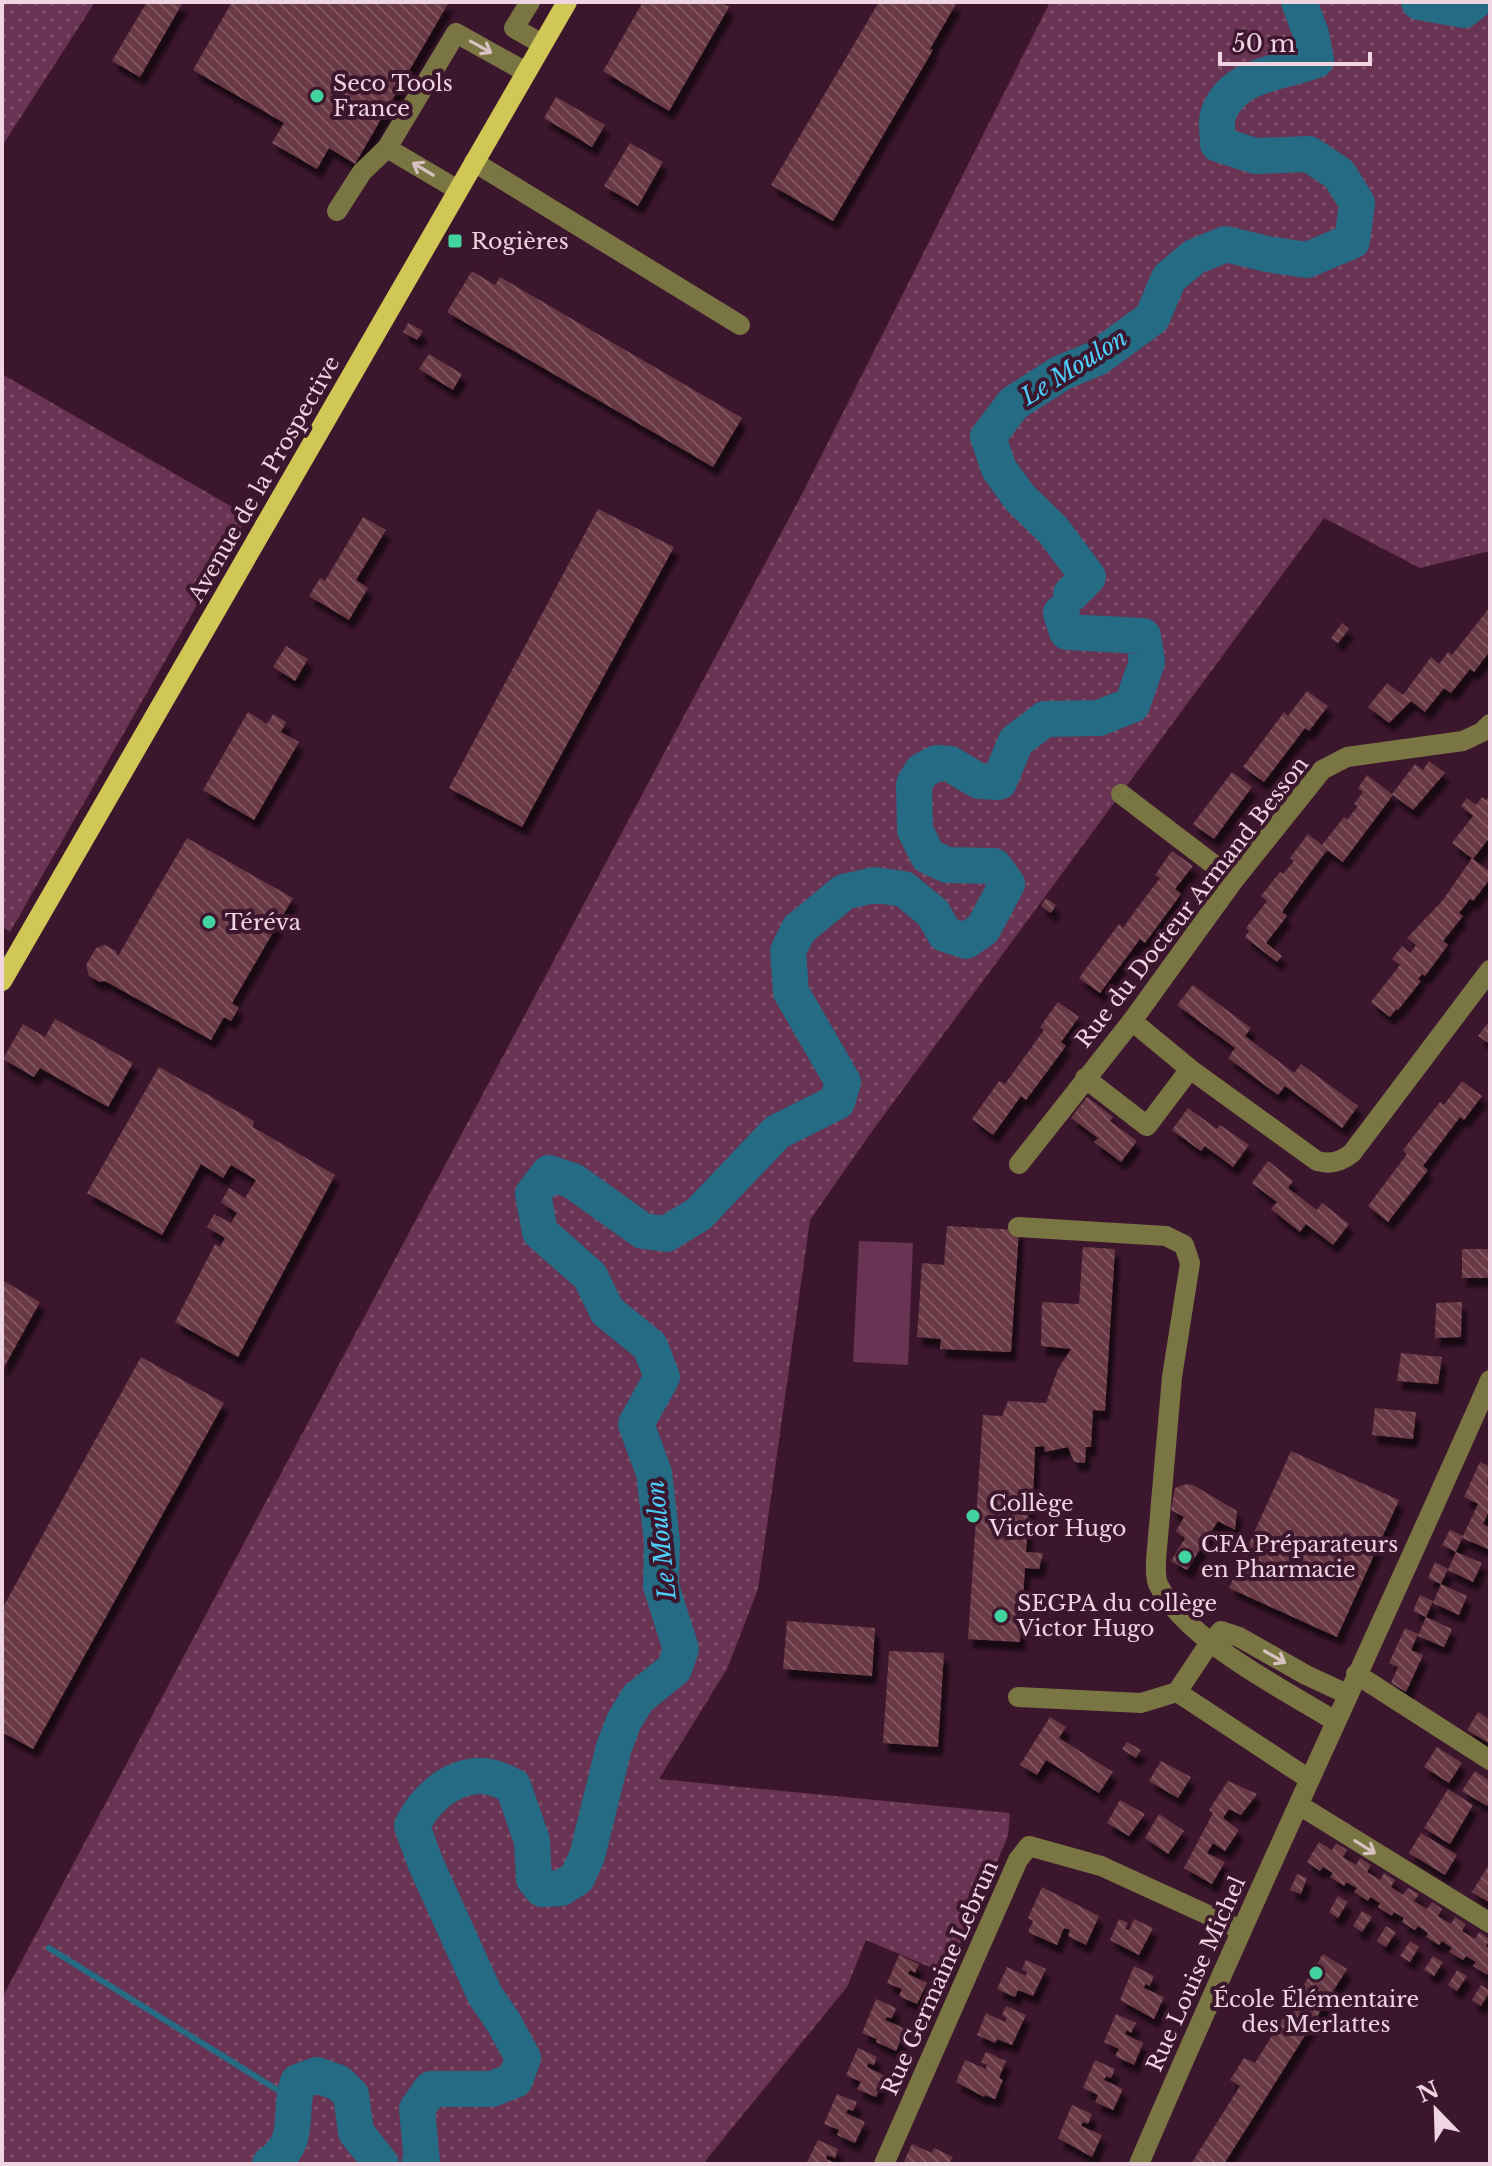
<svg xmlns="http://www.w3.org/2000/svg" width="1492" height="2166" viewBox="0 0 1492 2166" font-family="'Libre Baskerville',serif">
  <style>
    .grass { fill: url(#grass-dots) }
    .garden { fill: #693353 }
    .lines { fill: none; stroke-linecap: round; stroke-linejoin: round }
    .stream { stroke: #256b84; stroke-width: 6 }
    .river { stroke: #256b84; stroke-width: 36 }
    .building { fill: url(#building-back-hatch); filter: url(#shadow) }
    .minor { stroke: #7a7643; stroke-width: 20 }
    .major { stroke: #d0c756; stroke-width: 20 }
    .oneway { stroke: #d8c1c2 }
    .poi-dot { fill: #42d4a0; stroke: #3c162d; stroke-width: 3 }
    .labels { text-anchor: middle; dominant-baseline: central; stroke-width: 8; stroke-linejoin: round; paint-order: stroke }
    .poi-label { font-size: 22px; fill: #efd4e2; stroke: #3c162d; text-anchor: start }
    .street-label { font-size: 22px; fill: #efd4e2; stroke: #3c162d }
    .water-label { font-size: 24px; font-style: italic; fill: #4ccffc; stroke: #3c162d }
  </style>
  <defs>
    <pattern id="grass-dots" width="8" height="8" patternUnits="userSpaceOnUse" patternTransform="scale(2)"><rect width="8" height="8" fill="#693353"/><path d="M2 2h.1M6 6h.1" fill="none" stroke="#7f506b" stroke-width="1.8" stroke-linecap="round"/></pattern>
    <pattern id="building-back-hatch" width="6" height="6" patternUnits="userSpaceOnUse" patternTransform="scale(2)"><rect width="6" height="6" fill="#693944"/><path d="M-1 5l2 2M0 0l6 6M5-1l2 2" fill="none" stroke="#7f555f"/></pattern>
    <filter id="shadow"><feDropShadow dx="5" dy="9" stdDeviation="2" flood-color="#0009"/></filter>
  </defs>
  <rect width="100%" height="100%" fill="#3c162d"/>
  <path class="grass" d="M2,2H95L2,146Z
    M1050,2H1490V551L1420,568L1324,518L870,1134L810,1220L758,1589L727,1669L659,1779L1010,1813L1008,1836L949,1975L866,1940L847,1987L706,2160V2164H2V1998L802,494Z
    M2,374L248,516L10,932L2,927Z"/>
  <path class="garden" d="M859,1241L913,1243L908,1365L853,1362Z"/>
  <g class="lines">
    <path class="stream" d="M49,1948L292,2099"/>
    <path class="river" d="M1419,2L1464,10L1474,2
      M1071,594L1088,577L1053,530L1020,498L999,469L988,437L1014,403L1061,373L1097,358L1152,318L1169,278L1194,257L1226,244L1267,254L1307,260L1352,241L1357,203L1339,174L1309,154L1255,156L1218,144C1218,134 1215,121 1219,112C1236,72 1281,74 1316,60L1311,34L1299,2
      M270,2164C304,2139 287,2115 298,2082L317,2075L339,2083L351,2095L356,2132L381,2164
      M419,2164L422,2162L417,2109L431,2089H492L515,2080L523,2058L504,2023L485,1995L425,1862L412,1826C424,1801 447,1779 476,1776C489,1774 502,1781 513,1786L532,1841L534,1879L542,1889L561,1888L577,1878L587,1856L614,1747L624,1721L638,1698L674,1669L681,1649L661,1586L662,1541L654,1473L636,1424L662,1377L650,1346L607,1311L590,1276L540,1232L533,1194L549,1173L573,1181L643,1231L666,1234L699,1214L777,1132L837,1102L843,1082L791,992L788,951L799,929L844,892L874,885L904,889L933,913L945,934L966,941L983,929L1007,884L994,866L947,865L928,856L915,830L914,784L922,771L937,763L950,764L979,781L999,782L1016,741L1045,719L1099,718L1132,705L1147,662L1143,636L1067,632L1061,613"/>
  </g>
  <path class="building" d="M147,2H183L140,77L112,61Z
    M232,2H449L355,164L329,148L317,169L272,143L284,123L193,70Z
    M643,2H720L729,7L669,111L603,71Z
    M879,2H957L930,49L933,50L833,221L771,185Z
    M556,97L605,125L592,147L544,118Z
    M630,143L663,162L638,206L604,186Z
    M472,271L495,285L500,277L742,418L713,467L447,312Z
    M408,323L423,331L417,340L403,332Z
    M429,354L462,374L453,390L419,369Z
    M598,509L674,547L522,827L449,788Z
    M363,517L386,530L356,580L368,588L349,620L309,596L320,578L325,581Z
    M1490,607V651L1474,672L1470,669L1451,693L1444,688L1425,712L1411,701L1389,723L1368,707L1387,683L1403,695L1431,657L1439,664L1448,652L1452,655Z
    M1342,623L1349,629L1338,643L1331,638Z
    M286,646L308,659L295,681L273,667Z
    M1307,691L1328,706L1309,731L1305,728L1264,782L1243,767L1284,712L1288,716Z
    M248,712L267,724L273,714L286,722L281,732L299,742L254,820L203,790Z
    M1429,761L1445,773L1413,810L1393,795L1343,862L1327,850L1304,881L1282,912L1287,916L1266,943L1282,956L1277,962L1245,937L1249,931L1246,928L1267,901L1261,896L1280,872L1283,874L1294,861L1290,858L1308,834L1322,845L1344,817L1347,820L1358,806L1354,804L1363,792L1358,788L1367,775L1392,794L1415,764L1423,770Z
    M1232,772L1252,787L1214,839L1193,824Z
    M1490,795V837L1473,859L1452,843L1473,816L1461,806L1467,798L1476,805L1482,797L1486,800Z
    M187,838L293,898L232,1003L239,1008L231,1021L224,1017L211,1040L105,981L100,982L89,976L86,965L96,948L105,945L116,951L118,956Z
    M1172,851L1193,866L1175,889L1181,894L1145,943L1140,939L1100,993L1079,978L1119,924L1123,928L1141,903L1160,878L1155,875Z
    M1472,858L1490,872V879L1473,901L1470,899L1459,913L1463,916L1443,941L1448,945L1425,976L1422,974L1418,979L1421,981L1398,1010L1396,1009L1390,1017L1371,1002L1400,965L1392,959L1402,946L1410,953L1416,945L1407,938L1443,900Z
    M1046,898L1056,905L1051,913L1041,906Z
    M1193,985L1251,1028L1245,1036L1294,1073L1301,1064L1358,1106L1342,1128L1285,1086L1278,1095L1228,1058L1235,1048L1177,1005Z
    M1058,1002L1079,1017L1061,1042L1066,1046L1026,1100L1021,1096L993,1135L972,1119L999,1081L1005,1084L1044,1030L1040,1027Z
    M55,1019L133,1063L108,1107L40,1068L34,1077L3,1059L23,1024L45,1037Z
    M1490,1020V1044L1478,1036Z
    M159,1067L254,1121L253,1127L335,1175L238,1357L175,1322L215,1244L220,1247L225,1238L207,1227L214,1214L231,1223L237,1213L221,1202L229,1188L245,1198L256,1180L231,1165L223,1178L201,1164L162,1235L87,1193Z
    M1462,1081L1482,1096L1464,1120L1460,1117L1423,1166L1428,1170L1388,1222L1368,1206L1407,1154L1403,1150L1440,1102L1444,1105Z
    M1087,1097L1113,1117L1110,1121L1137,1141L1121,1162L1094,1142L1098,1138L1071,1118Z
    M1188,1108L1217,1129L1220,1125L1249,1145L1233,1167L1205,1146L1201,1151L1172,1130Z
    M1268,1161L1293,1181L1288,1188L1317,1210L1322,1203L1349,1224L1333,1245L1306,1224L1300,1232L1271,1209L1277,1202L1252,1183Z
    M947,1226L1019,1230L1011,1352L940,1349L941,1339L917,1337L922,1263L944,1265Z
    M1083,1247L1115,1249L1105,1411L1093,1410L1091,1447H1086L1085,1463L1074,1462L1068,1447L1045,1452L1044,1446L1035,1447L1033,1506L1029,1505L1026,1552L1043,1553L1039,1569L1025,1568L1020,1642L968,1639L983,1415L1002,1416L1008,1401L1046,1403L1058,1369L1071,1349L1041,1346L1042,1302L1079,1304Z
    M1462,1249H1488V1278H1462Z
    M2,1280L40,1302L2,1371Z
    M1462,1302L1461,1337L1435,1338L1436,1303Z
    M1401,1353L1442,1357L1438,1384L1397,1381Z
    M141,1357L224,1403L33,1749L2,1732V1609Z
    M1375,1408L1416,1412L1413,1439L1372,1435Z
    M1291,1451L1399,1500L1337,1637L1229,1588Z
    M1480,1462L1490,1467L1487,1484L1490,1486V1509L1483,1524L1490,1528V1546L1488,1549L1462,1538L1456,1552L1442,1545L1450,1530L1463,1536L1478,1504L1464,1497Z
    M1187,1484L1193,1485L1237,1511L1235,1530L1218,1521L1187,1570L1171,1561L1185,1538L1176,1531L1184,1517L1171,1510L1175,1488Z
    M1456,1552L1482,1563L1473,1582L1448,1570Z
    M1435,1562L1448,1569L1441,1584L1428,1578Z
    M1441,1584L1467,1596L1459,1615L1433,1603Z
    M1420,1595L1433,1601L1426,1617L1413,1611Z
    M1426,1617L1452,1629L1444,1647L1418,1636Z
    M787,1621L875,1628L872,1676L783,1669Z
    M1405,1628L1418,1634L1411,1650L1423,1655L1406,1692L1391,1683L1398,1667L1389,1663Z
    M889,1651L944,1653L938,1747L883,1743Z
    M1478,1712L1490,1720V1744L1467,1730Z
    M1050,1717L1066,1727L1059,1738L1113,1772L1099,1793L1046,1760L1037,1775L1020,1765Z
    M1127,1742L1141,1750L1136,1758L1122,1749Z
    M1437,1747L1462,1763L1449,1783L1424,1767Z
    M1161,1761L1191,1777L1178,1798L1149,1781Z
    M1475,1771L1490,1781V1801L1487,1806L1462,1791Z
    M1228,1781L1257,1794L1241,1815L1229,1809L1223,1818L1239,1830L1225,1851L1213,1843L1207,1853L1225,1862L1212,1884L1184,1868L1213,1813L1209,1810Z
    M1448,1789L1473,1805L1450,1844L1424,1828Z
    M1120,1800L1145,1814L1129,1836L1107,1823Z
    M1159,1814L1184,1831L1168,1854L1145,1838Z
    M1421,1833L1457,1855L1445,1875L1409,1853Z
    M1319,1842L1332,1850L1336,1843L1347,1850L1343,1857L1356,1865L1360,1858L1371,1865L1367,1872L1380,1880L1384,1873L1395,1880L1391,1887L1403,1895L1408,1888L1419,1894L1414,1901L1427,1909L1432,1902L1442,1909L1438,1916L1451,1924L1455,1917L1466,1924L1462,1931L1475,1939L1479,1932L1490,1939L1486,1946L1490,1949V1970L1487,1975L1473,1966L1476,1962L1466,1956L1463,1960L1449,1952L1452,1948L1442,1941L1439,1945L1426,1937L1428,1933L1418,1926L1415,1930L1402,1922L1404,1918L1394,1912L1392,1916L1378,1907L1380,1903L1370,1897L1368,1901L1354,1892L1357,1888L1346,1882L1344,1886L1330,1877L1333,1873L1323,1867L1320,1871L1307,1862Z
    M1490,1863V1903L1472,1892Z
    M1297,1874L1307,1878L1301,1894L1290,1890Z
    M1042,1887L1099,1916L1086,1945L1068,1936L1070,1930L1064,1928L1057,1945L1028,1932L1033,1921L1028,1918Z
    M1338,1896L1348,1902L1338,1918L1329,1912Z
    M1362,1911L1372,1917L1362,1932L1353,1926Z
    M1119,1919L1128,1923L1125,1929L1129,1930L1134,1919L1153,1928L1139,1955L1110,1940Z
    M1386,1926L1396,1932L1386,1947L1377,1941Z
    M1410,1941L1419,1947L1410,1962L1400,1956Z
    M1323,1954L1347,1969L1224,2164H1191L1240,2086L1230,2080L1244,2058L1255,2063Z
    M899,1955L919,1964L915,1973L910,1970L908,1974L927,1983L917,2004L899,1996L902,1989L887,1983Z
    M1433,1956L1443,1962L1434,1976L1424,1970Z
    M1026,1960L1046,1969L1033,1996L1018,1990L1015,1997L997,1989L1007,1967L1026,1976L1027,1972L1022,1969Z
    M1134,1966L1154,1976L1150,1986L1145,1984L1144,1988L1164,1997L1154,2019L1120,2000Z
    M1457,1970L1467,1976L1457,1991L1448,1985Z
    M1481,1985L1490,1991L1481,2006L1472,2000Z
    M876,1999L896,2008L892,2018L887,2017L885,2020L906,2029L896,2051L876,2042L877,2039L862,2033Z
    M1006,2006L1026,2015L1012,2045L997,2039L995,2043L977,2035L986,2013L1005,2022L1007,2018L1002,2015Z
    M1116,2014L1136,2023L1131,2033L1127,2030L1125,2034L1143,2043L1134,2065L1115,2056L1119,2049L1104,2042Z
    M858,2048L877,2057L874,2065L868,2063L867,2067L885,2076L876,2097L857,2089L861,2082L846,2075Z
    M986,2052L1006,2061L999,2078L1003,2080L995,2099L985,2095L984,2097L956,2082L965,2060L986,2069L987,2065L981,2062Z
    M1095,2060L1115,2069L1111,2078L1106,2076L1104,2080L1123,2089L1113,2110L1095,2102L1098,2095L1083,2088Z
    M837,2094L857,2102L853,2111L848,2109L846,2113L865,2122L855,2143L837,2135L839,2130L824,2124Z
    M1072,2105L1092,2114L1088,2124L1083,2122L1081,2126L1102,2135L1092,2157L1058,2138Z
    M818,2140L838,2149L835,2158L827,2155L826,2159L838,2164H806Z
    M912,2144L932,2153L934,2148L953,2157L949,2164H903Z"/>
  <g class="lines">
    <path class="minor" d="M530,2L514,28L542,44
      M387,148L458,190
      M474,162L740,325
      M337,211L362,172L387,148L456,33L526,72
      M1121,794L1234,880
      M1132,1021L1190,1069L1317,1161C1330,1165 1341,1162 1352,1153L1490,970
      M1085,1078L1147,1126L1190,1069
      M1019,1164L1132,1021L1234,880L1322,770L1347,757L1463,741L1482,732L1490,724
      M1018,1227L1166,1236L1184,1245L1190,1263L1172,1377L1156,1560C1156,1568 1155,1577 1158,1584C1185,1640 1283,1689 1335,1721
      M1356,1674L1490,1760
      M1018,1697L1141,1703L1177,1692
      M1309,1779L1177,1692L1209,1644L1221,1631L1239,1637L1306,1675L1347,1694
      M1299,1805L1490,1923
      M884,2164L1018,1860L1029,1846L1101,1866L1241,1930
      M1139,2164C1251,1901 1375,1642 1490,1380"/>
    <path class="major" d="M2,981L567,2"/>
  </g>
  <defs><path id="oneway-shaft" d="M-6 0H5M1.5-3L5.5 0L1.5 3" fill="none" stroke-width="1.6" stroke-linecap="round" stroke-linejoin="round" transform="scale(2)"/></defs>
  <g class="oneway">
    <use href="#oneway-shaft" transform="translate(481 47) rotate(29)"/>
    <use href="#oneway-shaft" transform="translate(423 169) rotate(-149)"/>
    <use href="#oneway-shaft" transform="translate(1275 1657) rotate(30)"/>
    <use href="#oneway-shaft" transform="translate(1365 1847) rotate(32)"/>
  </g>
  <g class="poi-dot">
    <circle cx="317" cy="96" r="8"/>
    <rect x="447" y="233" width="16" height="16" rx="4"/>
    <circle cx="209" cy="922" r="8"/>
    <circle cx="973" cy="1516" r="8"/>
    <circle cx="1185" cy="1557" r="8"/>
    <circle cx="1001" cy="1616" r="8"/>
    <circle cx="1316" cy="1973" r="8"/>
  </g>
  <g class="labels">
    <g class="poi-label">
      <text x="333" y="83">Seco Tools<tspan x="333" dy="25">France</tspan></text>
      <text x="471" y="241">Rogières</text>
      <text x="225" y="922">Téréva</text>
      <text x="989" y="1503">Collège<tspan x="989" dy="25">Victor Hugo</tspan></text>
      <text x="1201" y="1544">CFA Préparateurs<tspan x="1201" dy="25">en Pharmacie</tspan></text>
      <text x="1017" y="1603">SEGPA du collège<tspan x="1017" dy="25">Victor Hugo</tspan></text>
      <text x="1316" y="1999" text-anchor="middle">École Élémentaire<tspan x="1316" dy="25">des Merlattes</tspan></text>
    </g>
    <g class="street-label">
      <text transform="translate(264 479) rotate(-60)">Avenue de la Prospective</text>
      <text transform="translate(1192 902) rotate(-52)">Rue du Docteur Armand Besson</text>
      <text transform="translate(1196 1974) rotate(-66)">Rue Louise Michel</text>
      <text transform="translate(940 1978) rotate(-66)">Rue Germaine Lebrun</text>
    </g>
    <g class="water-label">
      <text transform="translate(1074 367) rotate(-32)">Le Moulon</text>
      <text transform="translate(661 1540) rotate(-96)">Le Moulon</text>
    </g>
  </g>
  <rect width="1492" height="2166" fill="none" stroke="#efd4e2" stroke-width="8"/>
  <g transform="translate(1436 2110) rotate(337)" stroke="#3c162d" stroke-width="6" paint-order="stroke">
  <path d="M0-6L14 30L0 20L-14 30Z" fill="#efd4e2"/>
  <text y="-12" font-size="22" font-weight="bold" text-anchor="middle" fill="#efd4e2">N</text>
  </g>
  <path d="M1220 52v12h150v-12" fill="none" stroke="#efd4e2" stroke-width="4"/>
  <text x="1232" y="52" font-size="24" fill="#efd4e2" stroke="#3c162d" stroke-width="6" paint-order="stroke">50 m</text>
</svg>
